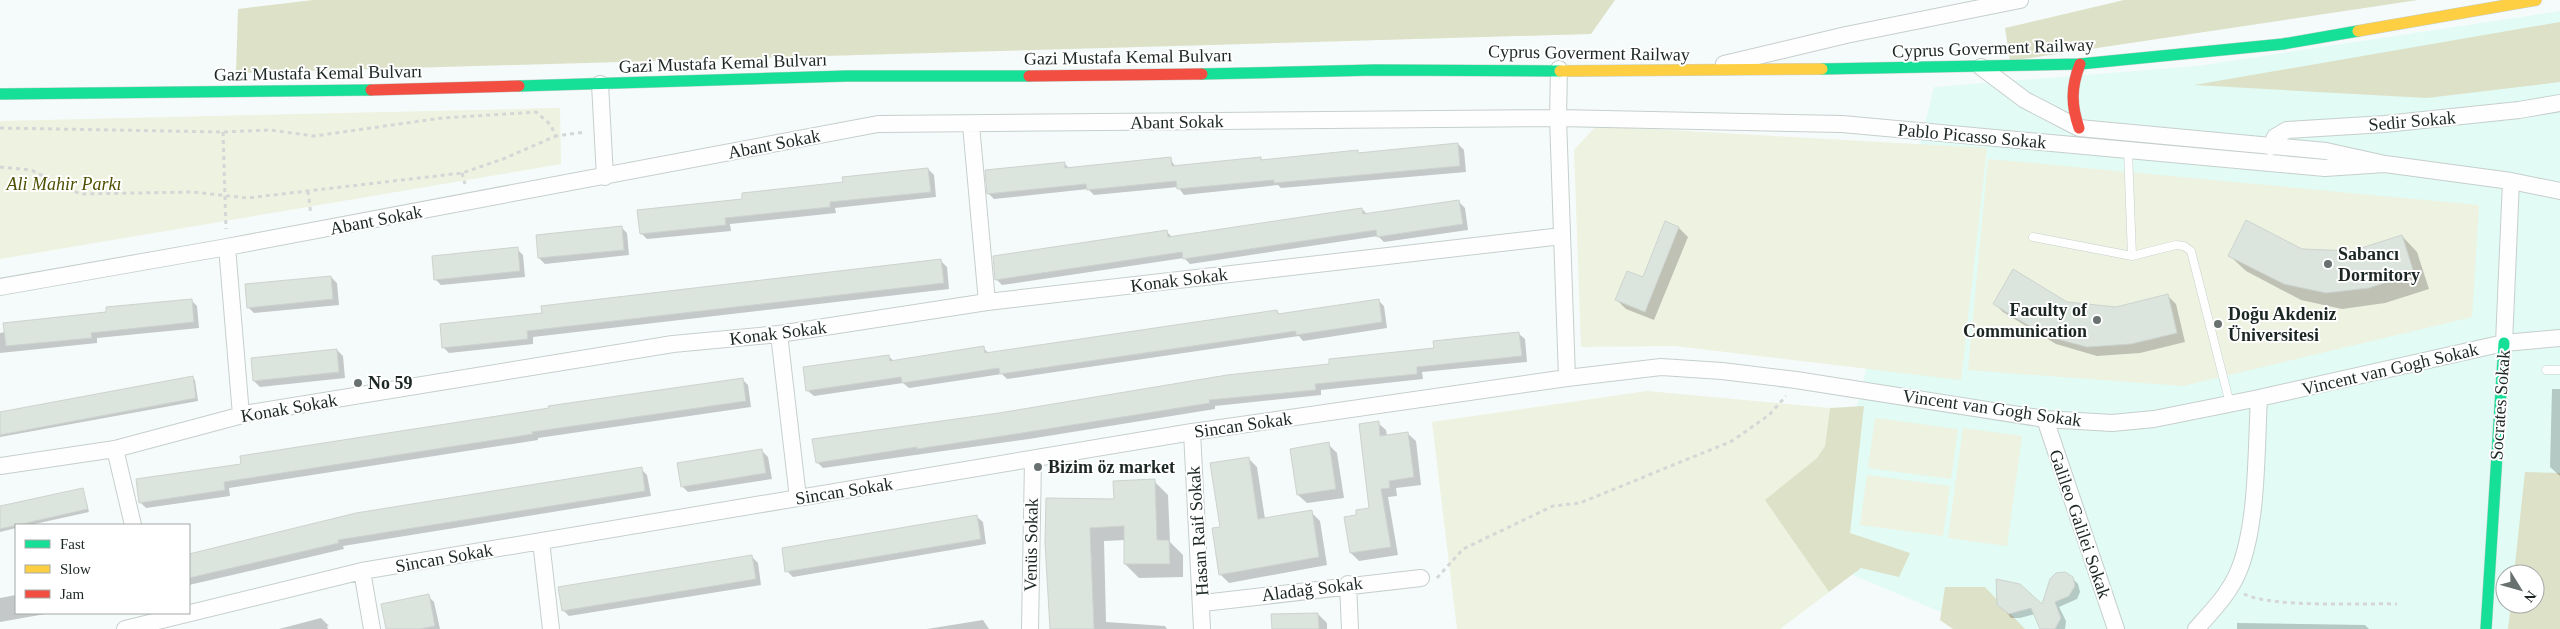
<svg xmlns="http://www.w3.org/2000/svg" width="2560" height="629" viewBox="0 0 2560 629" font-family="'Times New Roman',serif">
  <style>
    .built { fill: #e2fbf5; fill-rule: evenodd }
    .green { fill: #eef2e0 }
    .forest { fill: #dce1c7 }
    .shadow { fill: #0003 }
    .building { fill: #dbe4dd; stroke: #cdd3cf }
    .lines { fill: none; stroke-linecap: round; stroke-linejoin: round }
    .lane-casing { stroke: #c6cfcd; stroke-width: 9 }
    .street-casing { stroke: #c6cfcd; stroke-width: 18 }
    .fast-casing { stroke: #c6cfcd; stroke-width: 12 }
    .slow-casing { stroke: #c6cfcd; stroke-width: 12 }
    .jam-casing { stroke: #c6cfcd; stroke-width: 12 }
    .path { stroke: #d5d6d6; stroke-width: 3; stroke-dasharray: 4 4; stroke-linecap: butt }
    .lane { stroke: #fefefe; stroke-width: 8 }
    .street { stroke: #fefefe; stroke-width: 16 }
    .fast { stroke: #16e098; stroke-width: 11 }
    .slow { stroke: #ffcf43; stroke-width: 11 }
    .jam { stroke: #f24e42; stroke-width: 11 }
    .poi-dot { fill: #68716f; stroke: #fff; stroke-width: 2 }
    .labels { text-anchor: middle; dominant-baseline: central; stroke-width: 4; stroke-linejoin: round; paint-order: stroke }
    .street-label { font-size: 18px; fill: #1c2724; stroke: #fff }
    .park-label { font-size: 18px; font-style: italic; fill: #4e4f00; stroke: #fff }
    .poi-label { font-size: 18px; font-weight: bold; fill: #1c2724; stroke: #fff; text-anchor: start }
  </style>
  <rect width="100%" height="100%" fill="#f5fbfa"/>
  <path class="built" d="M2560,11V629H1981L1820,561L1934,87L2197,66ZM2505,574H2535V604H2505Z"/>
  <path class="green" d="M560,108L561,164L0,259V121Z
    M1596,126L1987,148L1961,380L1675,346L1581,347L1574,150Z
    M1988,159L2479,205L2472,317L2183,386L1968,370Z
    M1647,391L1830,408L1825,446L1817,458L1766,500L1829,592L1780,629H1457L1432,422Z
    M1875,418L1958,429L1951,479L1868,468Z
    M1963,428L2022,436L2007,546L1948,538Z
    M1867,475L1950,486L1943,536L1860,525Z"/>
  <path class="forest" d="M313,0H1615L1591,34L236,73L238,9Z
    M2124,0H2418L2010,61L2005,28Z
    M2560,22V82L2427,98L2194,85Z
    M1864,406L1850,533L1910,553L1899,577L1861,568L1829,592L1765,500L1817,458L1825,446L1830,408Z
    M2525,472L2560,473V629H2508L2511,604H2535V574H2514Z
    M1945,587H1985L2025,629H1953L1940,620Z"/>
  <path class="shadow" d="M1458,144L1464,150L1466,172L1281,188L1278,185L1184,195L1178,187L1094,195L1088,189L994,199L988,193L1064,163L1070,169L1170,159L1176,167L1260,158L1264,161L1357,152L1360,154Z
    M928,169L934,175L936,197L835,208L836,213L730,224L731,231L647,239L641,233L744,201Z
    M1459,202L1465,208L1468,230L1384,242L1378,236L1190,264L1184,258L1002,285L996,279L1167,232L1173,238L1362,209L1368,215Z
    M1666,223L1679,228L1688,237L1654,320L1626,309L1617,300L1643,278Z
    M621,227L627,233L629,255L545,264L539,258Z
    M2402,236L2417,252L2429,289L2385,303L2342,309L2301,300L2246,271L2230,256L2302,250L2352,252Z
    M517,249L523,255L525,277L441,285L435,279Z
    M941,261L947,267L949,289L533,337V344L449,353L443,347L543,314Z
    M331,277L337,283L339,305L254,313L248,307Z
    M2167,295L2176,304L2185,342L2140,353L2097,356L2056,344L2003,312L1994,303H2066L2116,308Z
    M191,300L197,306L199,328L97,338V343L0,353V333Z
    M1378,300L1384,306L1387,328L1303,341L1299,336L1007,379L1002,374L909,388L903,383L814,396L808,391L888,356L894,361L983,348L989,353L1277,311L1280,315Z
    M1519,334L1525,339L1527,362L1422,372L1423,379L1321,390V395L1215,406V409L1029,439L823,468L817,462L1331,365Z
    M337,350L343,356L345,378L260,387L254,381Z
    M192,377L195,380L198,401L0,437V413Z
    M742,379L748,385L751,407L538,438V440L229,488L230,496L146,508L140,502L242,465Z
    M2552,389H2560V476L2550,467Z
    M1378,423L1386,430L1387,436L1408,434L1416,441L1421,485L1396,488L1397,496L1388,497L1398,555L1359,561L1351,553L1346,518L1358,516L1371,509Z
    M1328,444L1337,453L1344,498L1307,503L1298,495Z
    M762,451L768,457L772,479L688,492L682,486Z
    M1249,459L1257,467L1265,519L1311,512L1320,521L1327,565L1229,583L1220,574L1221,528Z
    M641,469L647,475L651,496L343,546L344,549L189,585V555L356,514Z
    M1154,481L1168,495L1170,542L1183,555V577L1139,578L1125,564V540L1104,541L1106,622L1165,626L1167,629H1050L1046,543L1115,500Z
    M82,489L89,512L30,525H16V528L0,532V507Z
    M977,517L983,522L986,544L793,577L787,571Z
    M752,557L758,563L761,585L569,616L563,610Z
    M2072,578L2078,584L2080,592L2077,599L2059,607L2066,621L2065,629H2042L2035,614L2020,618H2011L1997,600V581L2042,606Z
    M16,595V613H51L0,622V598Z
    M428,596L434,602L440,629H387Z
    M1318,614L1327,623V629H1273Z
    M321,618L329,626H327L328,629H279Z
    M983,620L989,629H927Z
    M2237,623L2365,625L2369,629H2237Z"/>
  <path class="building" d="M1458,143L1460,166L1274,183V180L1177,189L1176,181L1087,190L1086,184L987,194L985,170L1065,162V168L1171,157L1172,166L1261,157V160L1358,150V153Z
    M928,168L931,192L830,202V207L725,218L726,225L640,234L637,210L742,199V193L843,182L842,177Z
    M1459,200L1463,224L1377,237L1376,230L1183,259L1182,252L995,280L993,256L1167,230L1168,237L1362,208L1363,214Z
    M2246,220L2302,249L2352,251L2402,235L2414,273L2369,288L2326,293L2284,284L2228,256Z
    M1665,221L1679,227L1645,312L1615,300L1627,271L1643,277Z
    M622,226L624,250L538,258L536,235Z
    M518,247L520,271L434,280L432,256Z
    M941,259L944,283L527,331L528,339L442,348L440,324L542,313L541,306Z
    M2013,269L2067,302L2116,307L2168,294L2177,333L2131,344L2087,347L2046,336L1993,304Z
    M331,276L333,299L247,308L245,284Z
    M192,299L194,322L91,333L92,338L6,346L3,323L106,312V307Z
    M1379,299L1382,322L1296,335V331L1000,374L999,368L902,383L901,377L806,391L803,367L889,355L890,361L984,346L985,353L1277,310L1278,314Z
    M1519,332L1522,356L1417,367V374L1315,384L1316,390L1209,400L1210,403L1022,433L917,449V447L816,463L812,439L999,413L1227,375L1329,364V359L1434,348L1433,341Z
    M337,349L339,372L253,381L251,358Z
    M193,376L196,398L0,435V412Z
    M743,378L746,401L532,432L533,434L224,482L225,490L139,503L136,479L241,464L240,456L549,408L548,406Z
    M1379,421L1380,436L1408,432L1414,477L1389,481L1390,488L1381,489L1391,547L1350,553L1344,517L1356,515V510L1369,508L1359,424Z
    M1329,442L1336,489L1297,495L1290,449Z
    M762,449L766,473L681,487L677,463Z
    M1249,457L1258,519L1312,510L1319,557L1219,575L1212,528L1220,527L1210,463Z
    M642,467L645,491L338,540L339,543L189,578V554L356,513Z
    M1155,479L1157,540H1169L1170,564H1124V526L1090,528L1094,629H1050L1045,543L1046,498L1114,499L1113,481Z
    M83,488L88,509L0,529V506Z
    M977,515L981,539L785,572L782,548Z
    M752,555L756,579L562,611L558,587Z
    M2065,572L2073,577L2075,586L2069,596L2055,602L2061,618L2055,629H2040L2031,608L2009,614L1997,605L1996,579L2020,584L2042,604L2050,579L2056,573Z
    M429,594L435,626L419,629H386L381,604Z
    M1318,613L1319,629H1272L1271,614Z"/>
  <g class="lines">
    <defs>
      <path id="lane" d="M2128,151L2132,256
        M2033,237L2132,256L2176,245L2184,246L2191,251L2230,404
        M2546,370H2560"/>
      <path id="street" d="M1724,64L1846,35L2020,0
        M1981,67L2025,100L2079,128L2326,151L2385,164L2511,181L2560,191
        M1559,69L1558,118L1567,378
        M600,84L605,177
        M971,125L987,302
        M2271,147L2275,137L2287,130L2385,124L2519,110L2560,103
        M227,247L241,415
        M0,287L227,247L878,124L1558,118L1842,124L2325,168L2385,164
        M779,334L798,498
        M2504,343L2511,181
        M2045,419L2116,629
        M1192,432L1202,629
        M115,449L133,525
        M0,466L115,449L250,413L673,344L779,334L987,302L1562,236
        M541,541L551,629
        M362,571L372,629
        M1348,584L1350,629
        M1203,603L1421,578
        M125,629L362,571L1192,432L1567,378L1661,367L1722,371L1796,380L2045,419L2112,423L2154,419L2259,398L2504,343L2560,338
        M1030,629L1033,460
        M2196,629C2212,611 2230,593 2239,570C2258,523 2256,450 2259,398"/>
      <path id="fast" d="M1822,69L2080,64L2283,44L2358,31
        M1202,74L1375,70L1560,71
        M519,86L847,76H1029
        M0,94L371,90
        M2486,629L2504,343"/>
      <path id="slow" d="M2358,31L2536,0
        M1560,71L1822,69"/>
      <path id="jam" d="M1029,76L1202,74
        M371,90L519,86
        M2079,128C2071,105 2071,87 2080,64"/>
    </defs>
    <use href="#lane" class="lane-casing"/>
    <use href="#street" class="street-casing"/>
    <use href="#fast" class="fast-casing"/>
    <use href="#slow" class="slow-casing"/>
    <use href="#jam" class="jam-casing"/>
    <path class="path" d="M0,128L223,132L270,130L314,136L442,118L536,112L550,124L556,136L585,132
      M223,132L226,229
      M0,167L31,170L80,194L193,192L247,198L462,173L503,159L556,136
      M462,173L465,184
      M308,191L311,215
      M1437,578L1463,549L1553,506L1580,503L1732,441L1769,415L1786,396
      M2244,594C2272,608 2362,603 2397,604"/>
    <use href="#lane" class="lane"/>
    <use href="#street" class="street"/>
    <use href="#fast" class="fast"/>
    <use href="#slow" class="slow"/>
    <use href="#jam" class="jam"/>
  </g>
  <g class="poi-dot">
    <circle cx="2328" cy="264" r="5"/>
    <circle cx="2097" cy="320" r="5"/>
    <circle cx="2218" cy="324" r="5"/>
    <circle cx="358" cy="383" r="5"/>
    <circle cx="1038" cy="467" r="5"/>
  </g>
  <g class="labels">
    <g class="street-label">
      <text transform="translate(1993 48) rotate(-2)">Cyprus Goverment Railway</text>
      <text transform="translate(1589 53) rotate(1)">Cyprus Goverment Railway</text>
      <text transform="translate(1128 57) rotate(-1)">Gazi Mustafa Kemal Bulvarı</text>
      <text transform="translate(723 63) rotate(-2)">Gazi Mustafa Kemal Bulvarı</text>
      <text transform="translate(318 73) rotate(-1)">Gazi Mustafa Kemal Bulvarı</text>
      <text transform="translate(2412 121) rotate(-5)">Sedir Sokak</text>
      <text transform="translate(1177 122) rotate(-1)">Abant Sokak</text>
      <text transform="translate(1972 136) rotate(5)">Pablo Picasso Sokak</text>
      <text transform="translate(774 144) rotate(-11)">Abant Sokak</text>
      <text transform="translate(376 220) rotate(-11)">Abant Sokak</text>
      <text transform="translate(1179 280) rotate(-7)">Konak Sokak</text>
      <text transform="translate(778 333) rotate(-7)">Konak Sokak</text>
      <text transform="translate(2390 369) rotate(-13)">Vincent van Gogh Sokak</text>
      <text transform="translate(2500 405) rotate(-86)">Socrates Sokak</text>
      <text transform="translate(289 408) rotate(-10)">Konak Sokak</text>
      <text transform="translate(1992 408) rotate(8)">Vincent van Gogh Sokak</text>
      <text transform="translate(1243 425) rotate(-8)">Sincan Sokak</text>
      <text transform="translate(844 491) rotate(-9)">Sincan Sokak</text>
      <text transform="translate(2080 524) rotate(71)">Galileo Galilei Sokak</text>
      <text transform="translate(1198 531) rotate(-94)">Hasan Raif Sokak</text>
      <text transform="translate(1031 545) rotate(-89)">Venüs Sokak</text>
      <text transform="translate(444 558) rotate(-10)">Sincan Sokak</text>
      <text transform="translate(1312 589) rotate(-7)">Aladağ Sokak</text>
    </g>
    <g class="park-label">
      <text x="64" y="184">Ali Mahir Parkı</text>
    </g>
    <g class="poi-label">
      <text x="2338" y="254">Sabancı<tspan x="2338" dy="21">Dormitory</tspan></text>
      <text x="2087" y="310" text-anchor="end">Faculty of<tspan x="2087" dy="21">Communication</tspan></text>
      <text x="2228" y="314">Doğu Akdeniz<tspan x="2228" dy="21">Üniversitesi</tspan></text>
      <text x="368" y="383">No 59</text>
      <text x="1048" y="467">Bizim öz market</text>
    </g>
  </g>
  <rect x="15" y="524" width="175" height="90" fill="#ffffff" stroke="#a4a9a7"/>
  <rect x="25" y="540" width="25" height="8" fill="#16e098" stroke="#a4a9a7"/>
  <text x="60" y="549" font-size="15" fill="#1c2724">Fast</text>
  <rect x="25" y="565" width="25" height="8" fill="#ffcf43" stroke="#a4a9a7"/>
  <text x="60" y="574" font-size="15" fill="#1c2724">Slow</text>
  <rect x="25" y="590" width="25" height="8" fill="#f24e42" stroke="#a4a9a7"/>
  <text x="60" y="599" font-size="15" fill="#1c2724">Jam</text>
  <g transform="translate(2520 589) rotate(127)"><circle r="24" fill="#ffffff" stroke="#a4a9a7"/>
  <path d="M0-4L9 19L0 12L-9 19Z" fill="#68716f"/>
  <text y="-8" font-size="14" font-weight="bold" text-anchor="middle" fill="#1c2724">N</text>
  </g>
</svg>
